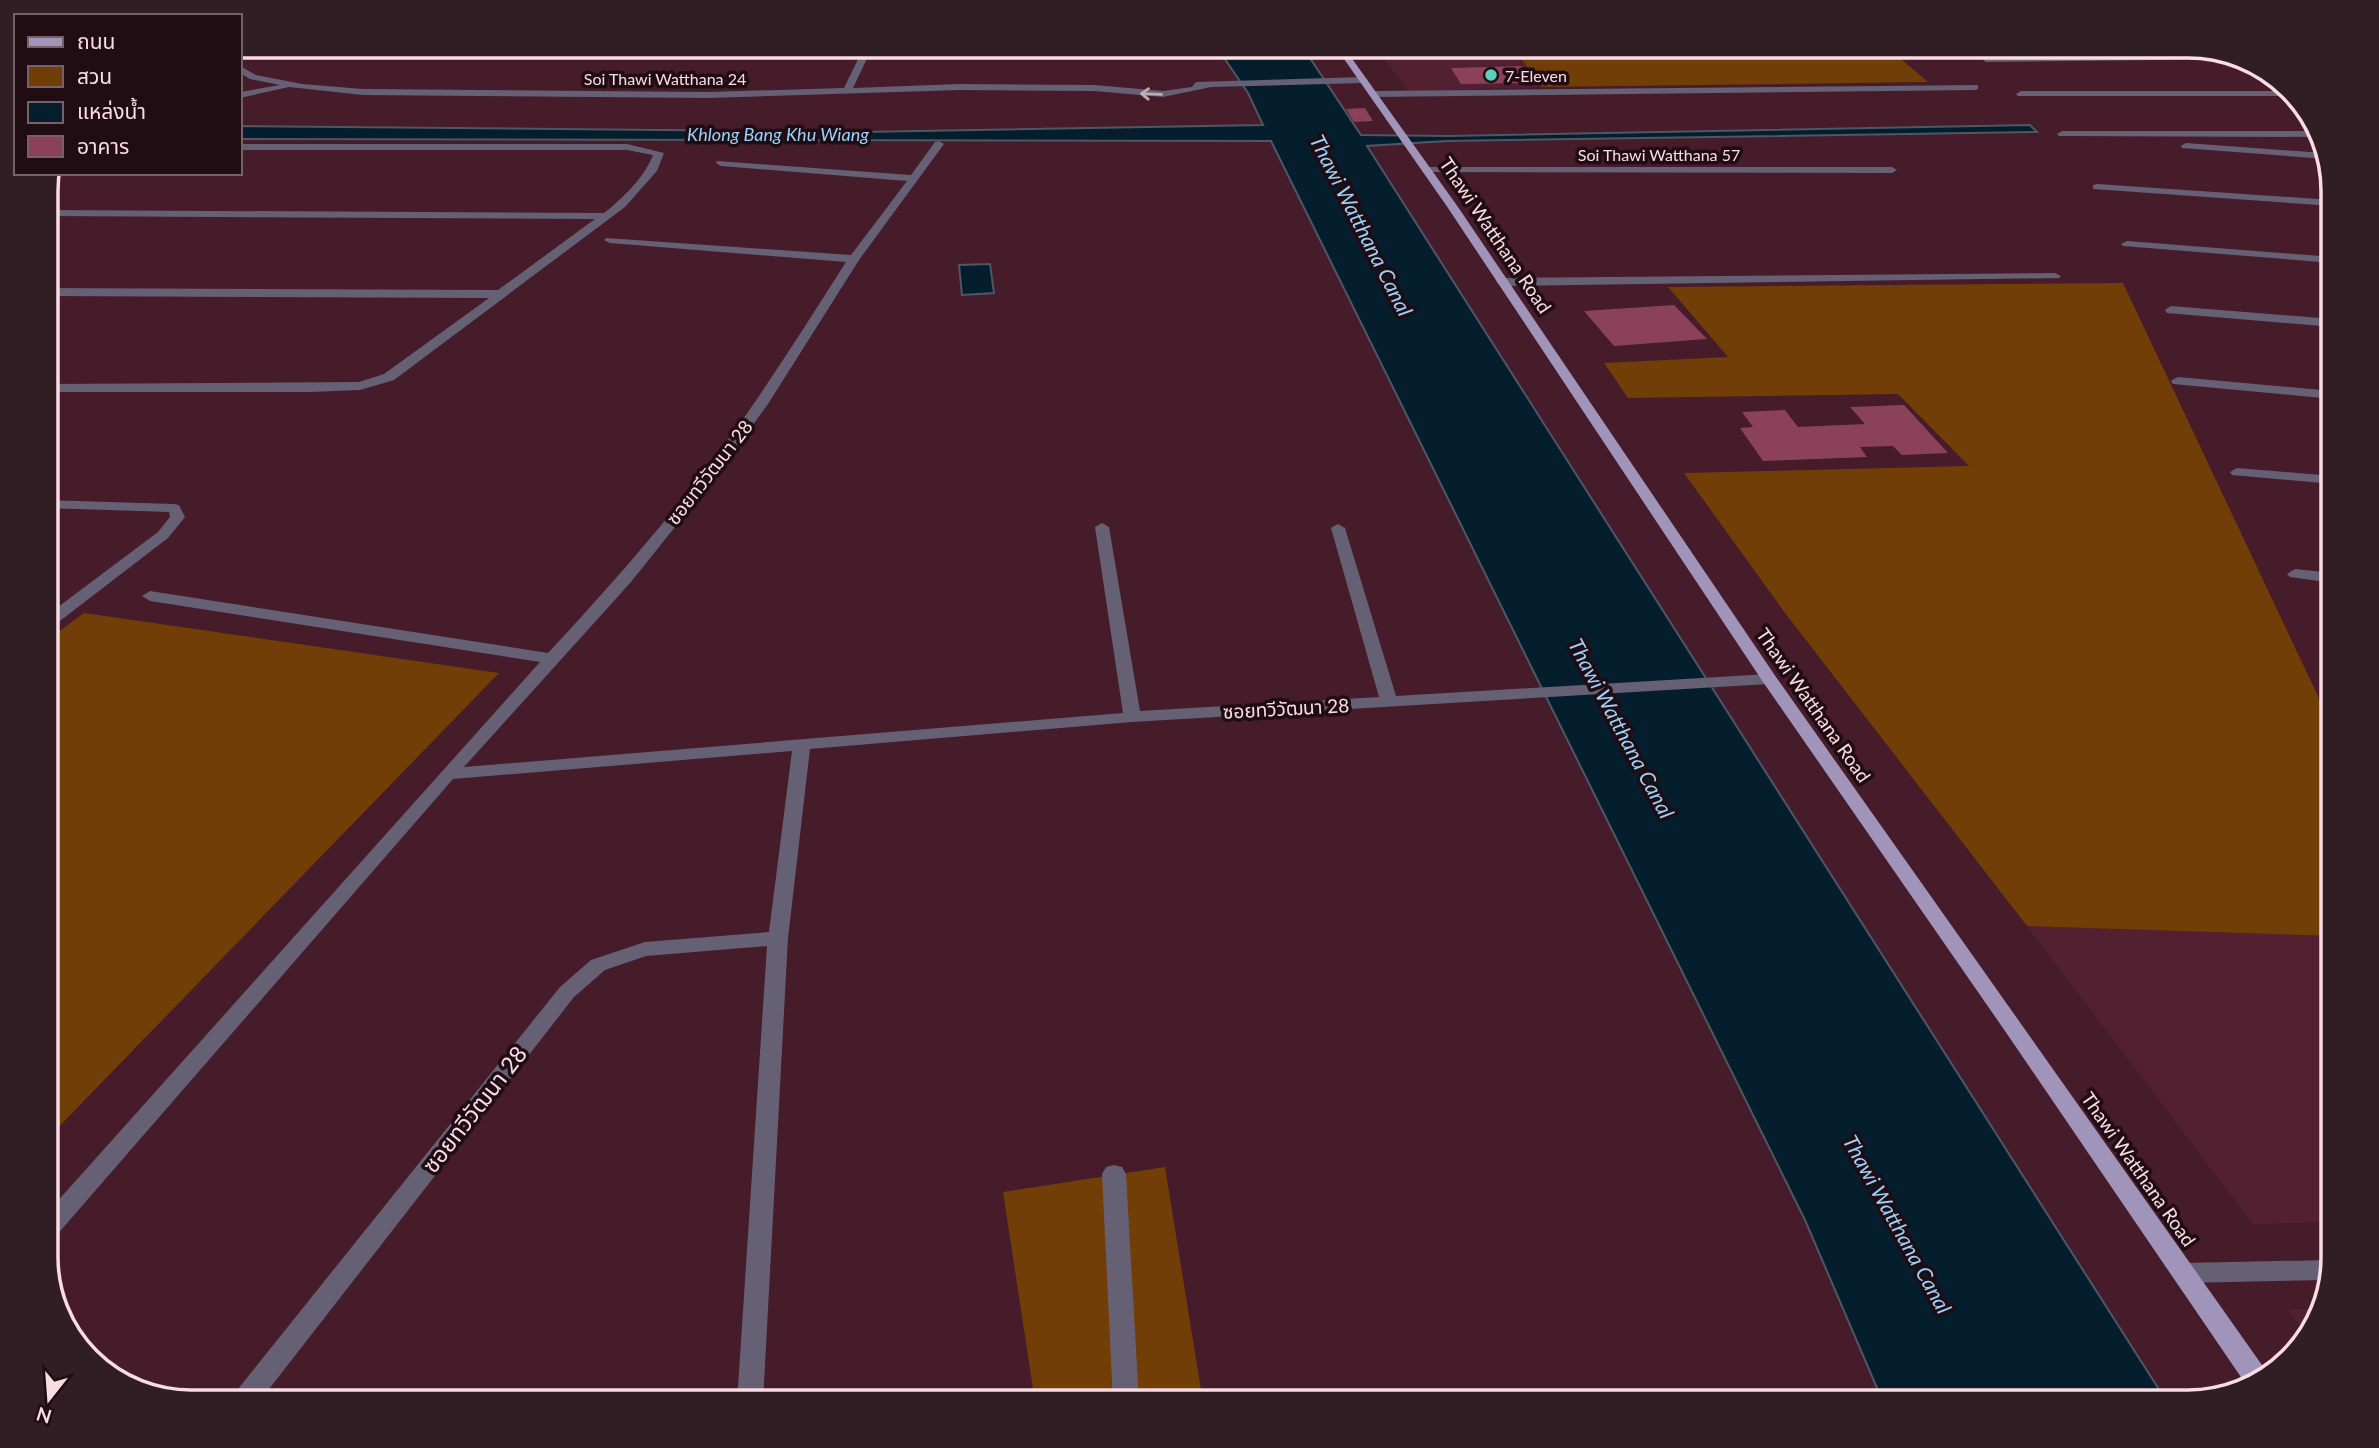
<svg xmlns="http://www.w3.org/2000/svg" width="2379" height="1448" viewBox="0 0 2379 1448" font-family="Lato,'Noto Sans Thai',sans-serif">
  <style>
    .built { fill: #532032 }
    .green { fill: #713e07 }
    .water { fill: #051e2d; stroke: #4e5764; stroke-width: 2 }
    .building { fill: #8c415b }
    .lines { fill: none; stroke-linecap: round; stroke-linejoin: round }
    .minor { fill: #666074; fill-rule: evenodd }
    .major { fill: #a194bb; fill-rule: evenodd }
    .oneway { stroke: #bfaab7 }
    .poi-dot { fill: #5cceba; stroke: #200d13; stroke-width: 2.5 }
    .labels { text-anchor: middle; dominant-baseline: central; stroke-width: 7; stroke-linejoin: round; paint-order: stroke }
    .far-poi-label { font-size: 16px; fill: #fadce4; stroke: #200d13; text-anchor: start }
    .far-street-label { font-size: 16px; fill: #fadce4; stroke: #200d13 }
    .far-water-label { font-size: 18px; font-style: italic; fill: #99d2fa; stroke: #200d13 }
    .street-label { font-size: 19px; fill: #fadce4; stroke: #200d13 }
    .water-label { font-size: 21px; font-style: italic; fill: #99d2fa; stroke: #200d13 }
    .near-street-label { font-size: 23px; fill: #fadce4; stroke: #200d13 }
    .rim { fill: none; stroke: #fadce4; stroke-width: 3.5 }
  </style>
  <rect width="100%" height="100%" fill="#461b2a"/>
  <path class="built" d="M1519,56L1542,87L1408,91L1383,57Z
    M2027,926L2333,936V1222L2253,1224Z
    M2320,1308L2314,1330L2308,1336L2288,1310Z"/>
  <path class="green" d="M1374,46H1947L1954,52L1894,53L1928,82L1542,87L1519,56L1383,57Z
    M2123,283L2333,728V936L2027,926L1785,613L1684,473L1969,466L1898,394L1628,398L1604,363L1728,357L1668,287Z
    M84,613L499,673L46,1140V641Z
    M1165,1167L1203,1402H1035L1003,1192Z"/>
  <path class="water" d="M1216,46H1302L1361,135L1449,136L2030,125L2037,132L1447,141L1367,146L2167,1402H1883L1805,1220L1271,141L240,139V126L862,132L1263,125L1248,93Z
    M990,264L994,293L962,295L959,265Z"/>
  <path class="building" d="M1521,66L1533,83L1461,84L1451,68Z
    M1365,108L1373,121L1354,122L1346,109Z
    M1674,305L1707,339L1614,346L1584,311Z
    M1904,405L1948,453L1902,455L1893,446L1860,447L1867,457L1763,461L1740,428L1753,427L1742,412L1785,410L1798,427L1865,424L1850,407Z"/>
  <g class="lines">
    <path class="minor" d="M830,46H873L853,88L960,84L1094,85L1163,91L1192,87L1196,82L1363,77L1368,80L1363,83L1211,87L1163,97L1094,91L960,90L708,98L363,95L289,87L240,98V92L280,85L250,79L240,73V66L256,75L302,84L363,89L708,92L844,88L863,49H834Z
      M2225,55L2239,59L1986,62L1982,59L1986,56Z
      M1978,85V89L1975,90L1373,97L1368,94L1373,91Z
      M2021,91H2287L2292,96H2018L2016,94Z
      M2062,131H2318L2320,137L2059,136L2057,134Z
      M939,141L944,144L859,260L768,404L715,477L631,582L464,767L1123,713L1095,527L1102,523L1109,527L1140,711L1379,697L1331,528L1338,524L1345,528L1396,696L1769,674L1777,679L1769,684L1132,722L810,749L788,938L763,1402H737L767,946L646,956L605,970L574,997L259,1402H230L234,1394L560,987L591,960L645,942L769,932L792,751L453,779L55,1237L46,1240V1214L540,662L150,601L142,596L150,591L548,653C603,594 656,534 705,470C757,404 801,332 846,262L610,243L604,240L606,238L851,255L907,181L721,166L716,163L717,161L911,175L935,142Z
      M2186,143L2324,153L2326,159L2182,148L2181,146Z
      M240,144H627L664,153L657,171L625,207L394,380L360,390L310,392H46V384L359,382L384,374L489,298L46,296V288L498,290L595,219L46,216V210L604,213C623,198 644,178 653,155L627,150H240Z
      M1426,167H1892L1897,170L1892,173L1422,172V168Z
      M2097,184L2333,200V206L2093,189V185Z
      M2127,241L2333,257V263L2123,246L2121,244Z
      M2055,273L2061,276L2059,278L1502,286L1496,282L1502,278Z
      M2171,306L2333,319V327L2167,313L2165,310Z
      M2178,377L2333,391V399L2173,384L2171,381Z
      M2237,468L2333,476V484L2232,475L2230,472Z
      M46,500L174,504L179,505L185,517L168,538L52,627L46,629V616L158,532L170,517L169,512L46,508Z
      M2295,569L2333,573V583L2290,577L2287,574Z
      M1114,1165L1122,1167L1126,1174L1139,1402H1113L1102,1174L1106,1167Z
      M2330,1260H2333L2327,1280L2185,1283L2176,1280L2173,1273L2176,1266L2185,1263Z"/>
    <path class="major" d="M1335,46H1343L1458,207L1776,677L2269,1375L2261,1383L2247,1386L2005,1031L1761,679L1448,208Z"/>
  </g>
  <defs><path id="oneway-shaft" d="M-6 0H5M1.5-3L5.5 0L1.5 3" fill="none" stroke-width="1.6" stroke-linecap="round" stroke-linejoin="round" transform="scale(1.75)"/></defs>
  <use class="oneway" href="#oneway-shaft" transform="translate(1151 94) rotate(-178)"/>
  <circle class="poi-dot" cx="1491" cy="75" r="7"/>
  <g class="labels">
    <g class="far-poi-label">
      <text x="1505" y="75">7-Eleven</text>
    </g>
    <g class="far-street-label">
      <text x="665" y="78">Soi Thawi Watthana 24</text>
      <text x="1659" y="154">Soi Thawi Watthana 57</text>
    </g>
    <g class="far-water-label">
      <text x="778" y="134">Khlong Bang Khu Wiang</text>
    </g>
    <g class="street-label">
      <text transform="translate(1496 235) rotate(56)">Thawi Watthana Road</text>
      <text transform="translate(709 472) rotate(-52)">ซอยทวีวัฒนา 28</text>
      <text transform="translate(1814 705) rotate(55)">Thawi Watthana Road</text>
      <text transform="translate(1286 708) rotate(-3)">ซอยทวีวัฒนา 28</text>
      <text transform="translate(2139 1169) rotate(55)">Thawi Watthana Road</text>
    </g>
    <g class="water-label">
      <text transform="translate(1362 225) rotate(63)">Thawi Watthana Canal</text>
      <text transform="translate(1622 728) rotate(62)">Thawi Watthana Canal</text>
      <text transform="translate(1898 1224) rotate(61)">Thawi Watthana Canal</text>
    </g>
    <g class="near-street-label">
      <text transform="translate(474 1109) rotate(-52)">ซอยทวีวัฒนา 28</text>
    </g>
  </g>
  <path d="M0 0H2379V1448H0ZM191 58H2188A133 133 0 0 1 2321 191V1257A133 133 0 0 1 2188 1390H191A133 133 0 0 1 58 1257V191A133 133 0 0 1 191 58Z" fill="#311e24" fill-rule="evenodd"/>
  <path class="rim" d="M191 58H2188A133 133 0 0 1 2321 191V1257A133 133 0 0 1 2188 1390H191A133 133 0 0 1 58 1257V191A133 133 0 0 1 191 58Z"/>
  <rect x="14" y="14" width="228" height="161" fill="#200d13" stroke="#776067" stroke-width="2"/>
  <rect x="28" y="37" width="35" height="10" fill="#a194bb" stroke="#776067" stroke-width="2"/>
  <text x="77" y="49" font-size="21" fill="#fadce4">ถนน</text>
  <rect x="28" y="66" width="35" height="21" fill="#713e07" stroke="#776067" stroke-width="2"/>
  <text x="77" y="84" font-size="21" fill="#fadce4">สวน</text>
  <rect x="28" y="102" width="35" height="21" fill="#051e2d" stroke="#776067" stroke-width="2"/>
  <text x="77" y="119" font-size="21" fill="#fadce4">แหล่งน้ำ</text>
  <rect x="28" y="136" width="35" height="21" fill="#8c415b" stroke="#776067" stroke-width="2"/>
  <text x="77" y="154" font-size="21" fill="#fadce4">อาคาร</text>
  <g transform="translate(49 1399) rotate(197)" stroke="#200d13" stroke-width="5" paint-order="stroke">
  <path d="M0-5L12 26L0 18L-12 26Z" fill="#fadce4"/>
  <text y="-10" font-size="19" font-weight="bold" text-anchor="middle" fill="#fadce4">N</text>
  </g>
</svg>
